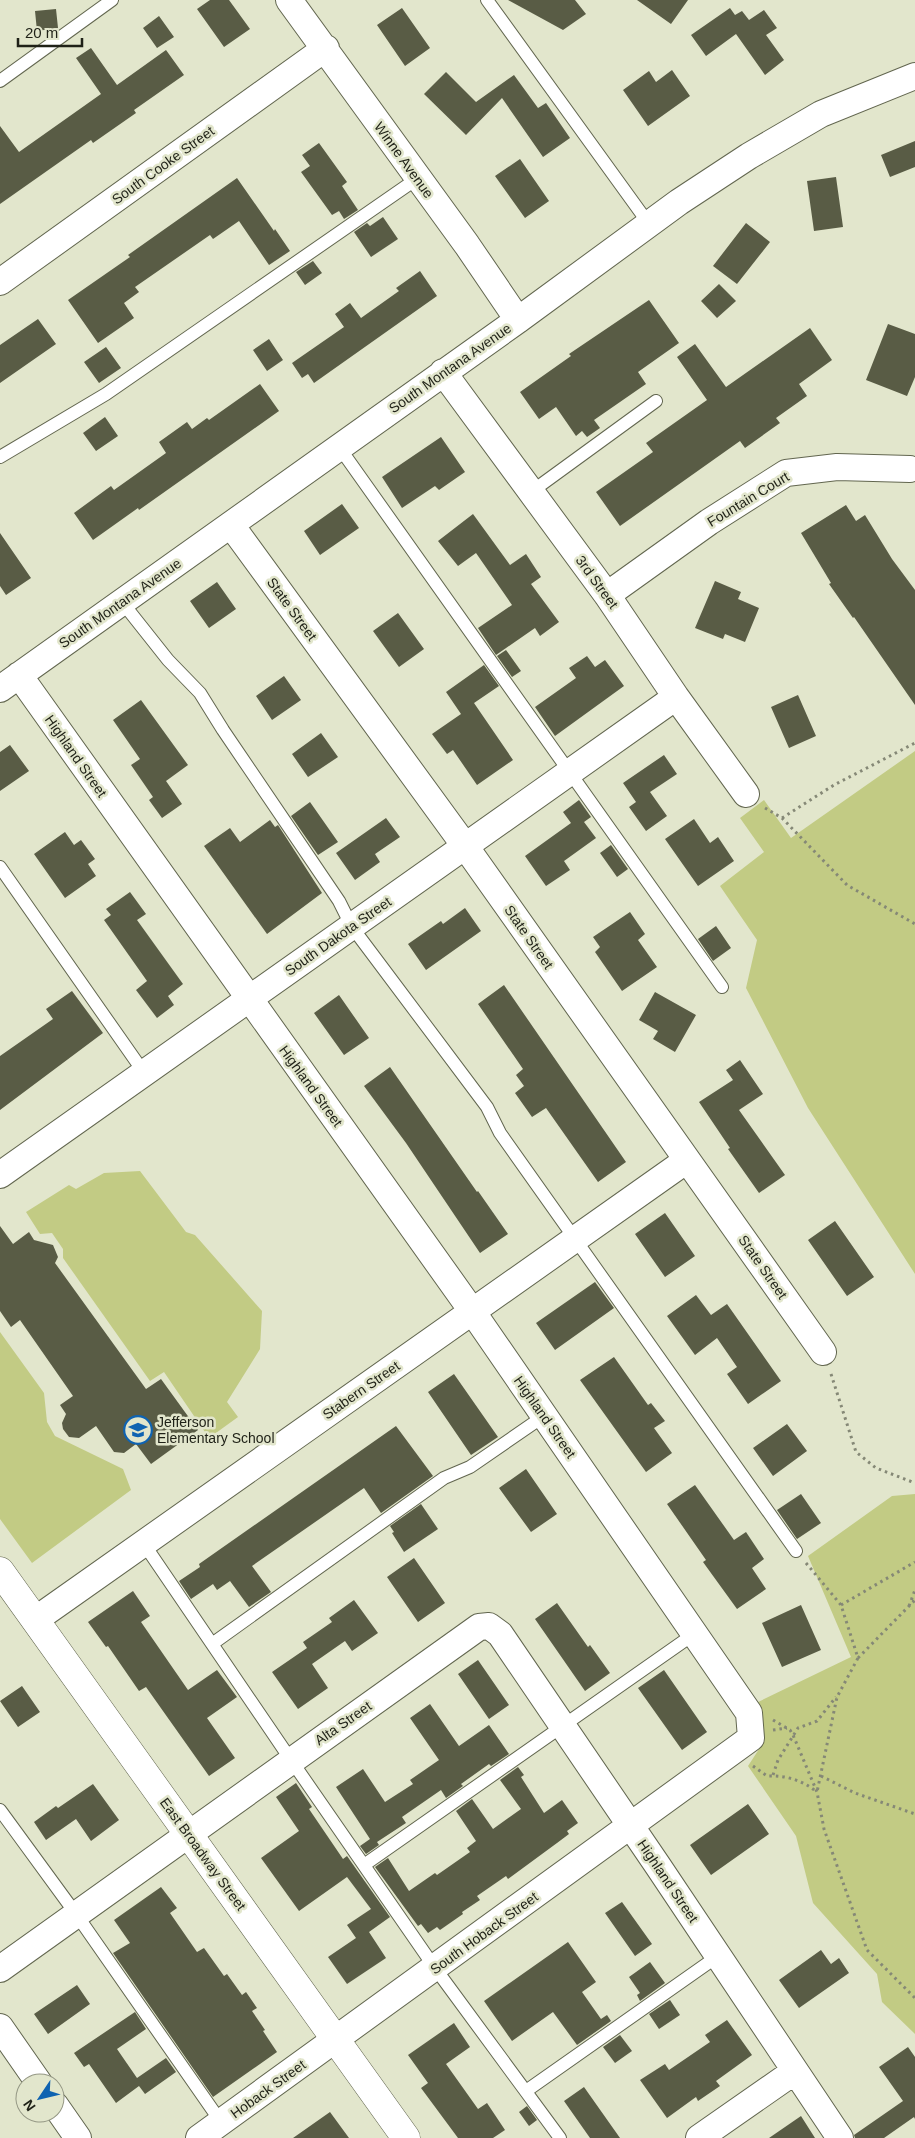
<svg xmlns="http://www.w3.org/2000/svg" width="915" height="2138" viewBox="0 0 915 2138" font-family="Helvetica,sans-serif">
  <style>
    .green { fill: #c2cb84 }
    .building { fill: #595c45 }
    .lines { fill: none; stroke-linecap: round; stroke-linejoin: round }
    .lane-casing { stroke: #62664f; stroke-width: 14 }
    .street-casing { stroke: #62664f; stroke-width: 28 }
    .secondary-casing { stroke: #62664f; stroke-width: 29 }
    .path { stroke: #858876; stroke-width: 3; stroke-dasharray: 2.5 4; stroke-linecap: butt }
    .lane { stroke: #fff; stroke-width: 12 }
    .street { stroke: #fff; stroke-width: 26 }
    .secondary { stroke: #fff; stroke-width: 28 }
    .labels { text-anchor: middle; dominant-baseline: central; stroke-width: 5; stroke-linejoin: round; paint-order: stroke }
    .street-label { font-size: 14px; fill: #1f2117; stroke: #e2e6cc }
    .poi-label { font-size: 14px; fill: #1f2117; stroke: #e2e6cc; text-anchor: start }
  </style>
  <rect width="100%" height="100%" fill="#e2e6cc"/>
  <path class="green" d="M915,751V1274L808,1108L746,988L757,940L720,886L764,852L740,818L764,800L791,838Z
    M140,1171L186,1232L195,1235L262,1311L260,1349L227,1402L238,1417L209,1438L164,1372L150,1381L63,1258V1249L52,1233L40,1234L26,1212L69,1185L76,1189L104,1173Z
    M0,1332L44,1393L47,1422L55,1436L123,1469L131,1490L32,1563L0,1519Z
    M915,1494V2034L882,2002L877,1974L813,1903L796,1836L748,1766L763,1743L756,1703L851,1657L808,1556L892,1496Z"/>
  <path class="building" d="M210,0H229L250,29L224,47L197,9Z
    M508,0H575L586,14L563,30Z
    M637,0H688L671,24Z
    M402,8L430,48L405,66L377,25Z
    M730,8L735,15L742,11L749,20L764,10L777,28L766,35L784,60L765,75L736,34L706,56L691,35Z
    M56,9L58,28L37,31L35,11Z
    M159,16L174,37L157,48L143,28Z
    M91,48L117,85L166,50L184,75L134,110L136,113L93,143L91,140L0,204V126L19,152L101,94L76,58Z
    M672,70L690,96L648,126L623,90L649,71L656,82Z
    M446,72L476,102L514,75L538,108L546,103L570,138L543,157L502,98L466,135L424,94Z
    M915,141V167L890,177L881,155Z
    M319,143L347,182L342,186L358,210L344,219L339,211L332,215L301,172L310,166L302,155Z
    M520,159L549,201L525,218L495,176Z
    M836,177L843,227L814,231L807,181Z
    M237,178L274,231L275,229L290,251L269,265L239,221L213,239L210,235L135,287L139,292L124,303L134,318L98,343L68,300L130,257L128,255Z
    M383,217L398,239L371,257L354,232L367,223L370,226Z
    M746,223L770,242L737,284L713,266Z
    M313,261L322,273L305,285L296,272Z
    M420,271L437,296L314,383L308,374L302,378L292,363L344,327L335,314L350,303L361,318L399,291L396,288Z
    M719,284L736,301L717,318L701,301Z
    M649,300L679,343L638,372L646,384L594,420L600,428L587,437L582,431L576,436L556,407L539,419L520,392L571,356L569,354Z
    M38,319L56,344L0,383V345Z
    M888,324L915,334V377L907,396L866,380Z
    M810,328L832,360L799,384L807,396L776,418L780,423L745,448L740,441L620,526L596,492L653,452L646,443L707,400L677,357L695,344L726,387Z
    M269,339L283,360L267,371L253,350Z
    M106,347L121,368L99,383L84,362Z
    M260,384L279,411L139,510L138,508L93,540L74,513L111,486L114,490L166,453L159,442L187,422L192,429L207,418L209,420Z
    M105,417L118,436L96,451L83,433Z
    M441,437L465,472L439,490L435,486L402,508L382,477Z
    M342,504L359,528L320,555L304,531Z
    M846,505L856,521L865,515L892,559L915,590V705L854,617L853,618L829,584L831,583L801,533Z
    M473,514L510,565L526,554L541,577L531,584L559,622L540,636L535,628L496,655L478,628L512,605L476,553L458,566L438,541Z
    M0,533L31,578L6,595L0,586Z
    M715,581L741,592L738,599L759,608L745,642L725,634L723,639L695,628Z
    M217,582L236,609L209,628L190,601Z
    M398,613L424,649L399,667L373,631Z
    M506,650L521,671L512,677L497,656Z
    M587,656L595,667L605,660L624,686L555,736L535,707L576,678L569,668Z
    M484,665L499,686L474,703L513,760L477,785L453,750L447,754L432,734L461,714L446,692Z
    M284,676L301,700L272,720L256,696Z
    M798,695L816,736L789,748L771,707Z
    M141,700L188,765L166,781L182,804L162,818L149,800L153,797L131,765L140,759L113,720Z
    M321,733L338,757L308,777L292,754Z
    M10,745L29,771L0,791V752Z
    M664,755L677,774L650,792L667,816L646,831L629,807L636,802L623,783Z
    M579,800L591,817L584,822L596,838L564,861L570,870L546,886L525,856L571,823L563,812Z
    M310,802L338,842L318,855L291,816Z
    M386,818L400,837L375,854L380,862L355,880L336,853Z
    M694,819L710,843L718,837L734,861L698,886L665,839Z
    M270,820L275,827L278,825L322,893L267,934L204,846L230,828L240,842Z
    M65,832L74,845L81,840L95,859L88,864L96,876L65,898L34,854Z
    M611,845L628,869L617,877L600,853Z
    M130,892L146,914L137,920L183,984L168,996L174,1005L157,1018L136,990L147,981L104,920L111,915L106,909Z
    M465,908L481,931L426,970L408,944L441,921L443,924Z
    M630,912L645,934L638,940L657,967L622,991L595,952L600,947L593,937Z
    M716,926L731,948L713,961L698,939Z
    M504,985L626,1162L598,1182L546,1108L532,1117L515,1093L524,1086L516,1075L523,1069L478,1004Z
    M72,991L103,1033L0,1110V1056L53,1019L46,1009Z
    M655,992L696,1015L675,1052L653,1039L658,1031L639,1020Z
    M339,995L369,1038L344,1055L314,1013Z
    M740,1060L763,1094L739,1110L785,1175L759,1193L728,1149L730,1148L699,1102L733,1080L726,1070Z
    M390,1067L477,1192L478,1191L508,1234L480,1253L406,1143L364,1086Z
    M665,1213L695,1256L665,1277L635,1234Z
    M835,1221L874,1277L847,1296L808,1240Z
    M0,1226L13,1244L29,1232L34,1240L53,1245L58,1257L55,1263L146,1389L161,1379L198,1430L151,1464L136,1444L124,1453L114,1452L96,1426L79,1438L69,1437L63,1429L62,1423L66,1414L60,1405L73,1396L20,1320L11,1327L0,1311Z
    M595,1282L614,1308L555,1350L536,1323Z
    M696,1295L711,1315L727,1304L781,1381L748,1404L727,1374L737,1367L717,1338L695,1355L667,1316Z
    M614,1357L648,1405L651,1403L665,1421L654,1428L672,1453L646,1472L580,1380Z
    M454,1374L498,1437L471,1455L428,1392Z
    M787,1424L807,1451L773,1476L753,1448Z
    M396,1426L433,1476L381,1513L364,1488L252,1566L271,1592L249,1607L230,1581L217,1590L213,1584L191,1599L179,1581L200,1567L199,1564Z
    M526,1469L557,1514L531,1532L499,1488Z
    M695,1485L734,1540L746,1532L764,1559L752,1568L766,1589L737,1609L703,1562L706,1560L667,1504Z
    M801,1494L821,1523L797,1539L777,1510Z
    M421,1504L438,1529L404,1552L392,1533L394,1532L390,1526Z
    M414,1558L445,1603L418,1622L387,1577Z
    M133,1591L150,1616L141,1622L188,1690L217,1670L237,1697L207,1718L235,1758L209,1776L146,1687L139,1691L108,1646L106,1647L88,1622Z
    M354,1600L378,1633L352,1651L345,1641L312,1664L328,1688L298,1709L272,1672L307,1648L303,1642L332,1622L329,1618Z
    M557,1603L588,1647L590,1645L610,1673L585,1691L535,1619Z
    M801,1605L821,1650L782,1667L762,1623Z
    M478,1660L509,1705L489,1719L458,1674Z
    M664,1670L707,1732L682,1750L638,1688Z
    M22,1686L40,1712L18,1727L0,1701Z
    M430,1704L459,1746L489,1725L509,1754L491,1766L489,1764L461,1784L463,1786L446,1798L441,1790L402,1817L406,1823L377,1842L379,1845L366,1854L360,1846L370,1839L336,1787L363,1769L385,1802L413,1784L410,1780L439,1760L410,1718Z
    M518,1767L524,1775L521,1777L544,1813L562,1800L578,1823L567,1831L569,1834L557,1843L508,1879L506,1876L477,1896L480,1900L462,1912L463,1914L440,1930L437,1927L428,1933L421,1924L418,1926L375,1867L388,1858L409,1891L435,1873L437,1875L470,1852L467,1848L476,1841L456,1811L472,1799L493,1829L521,1809L500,1780Z
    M296,1783L312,1807L309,1809L343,1859L347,1856L390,1917L369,1932L386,1958L347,1984L328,1957L356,1938L347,1925L371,1909L347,1877L299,1911L261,1858L299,1831L276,1797Z
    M93,1784L119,1820L91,1841L76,1819L46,1840L34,1822L56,1806L58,1808Z
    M748,1804L769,1834L711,1875L690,1845Z
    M161,1887L177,1908L170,1913L197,1952L204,1948L224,1976L227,1974L242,1995L246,1992L257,2008L252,2011L265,2030L263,2031L277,2052L213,2097L113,1953L130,1943L114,1920Z
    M622,1902L652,1944L635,1956L605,1913Z
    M568,1942L596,1982L582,1992L601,2019L607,2015L611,2021L577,2045L553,2012L512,2041L484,2001Z
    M821,1950L831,1964L839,1958L849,1973L799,2008L779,1980Z
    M650,1962L665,1983L640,2001L637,1995L640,1993L629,1977Z
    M77,1985L90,2004L48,2034L34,2014Z
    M670,2000L680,2015L659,2029L649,2014Z
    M135,2012L146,2029L117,2049L137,2078L166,2058L176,2072L145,2094L139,2086L116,2103L89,2064L84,2067L74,2053Z
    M727,2020L752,2055L716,2081L720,2086L698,2101L696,2097L667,2118L640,2080L665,2064L669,2070L710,2042L705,2035Z
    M454,2023L470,2047L446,2064L478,2109L487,2103L505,2130L493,2138H458L421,2088L428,2083L408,2055Z
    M620,2035L632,2051L615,2063L603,2047Z
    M908,2047L915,2057V2119L914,2117L884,2138H855L854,2135L903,2101L879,2067Z
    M584,2087L620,2138H590L564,2101Z
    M527,2106L537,2120L529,2126L519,2112Z
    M330,2112L349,2138H293Z
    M801,2116L815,2138H769Z"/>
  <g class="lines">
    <defs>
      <path id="lane" d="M487,0L649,224
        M0,81L112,0
        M339,447L722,987
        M0,457L106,394L418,178
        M531,492L656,401
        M122,602L168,660L200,693L223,730L339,901L352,927L487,1107L500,1133L796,1551
        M0,867L145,1074
        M144,1544L291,1760L435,1968L560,2138
        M212,1644L444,1478L470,1467L544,1416
        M0,1810L76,1914L221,2122
        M364,1865L694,1634
        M526,2091L718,1956"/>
      <path id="street" d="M289,0L467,245L518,320
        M0,282L326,48
        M443,372L607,595L676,697L746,794
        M231,525L465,846L823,1352
        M607,595L709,522L786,473L837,467L910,469
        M19,675L472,1311L749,1713L751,1738L199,2138
        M0,689L518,320L679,202L749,156L821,114L915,76
        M0,1175L676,697
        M35,1620L687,1160
        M0,1969L472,1632L479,1627L489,1626L500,1634L658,1866L840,2138
        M0,2027L39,2083
        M55,2105L78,2138
        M699,2138L795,2071"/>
      <path id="secondary" d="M0,1571L406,2138"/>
    </defs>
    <use href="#lane" class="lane-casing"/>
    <use href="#street" class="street-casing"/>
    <use href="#secondary" class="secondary-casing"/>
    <path class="path" d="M765,808L782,818L847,885L915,924
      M782,818L834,785L915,743
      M831,1374L856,1452L876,1468L915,1483
      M806,1563L841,1605L858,1658L837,1697L817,1792
      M841,1605L915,1562
      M909,1606L915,1590
      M858,1658L915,1600
      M773,1720L790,1730L793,1735L817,1792L824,1829L867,1950L915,1998
      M773,1730L787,1728
      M753,1766L767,1776C785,1775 802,1780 817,1792
      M773,1775L778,1760L798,1728L817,1721L836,1697
      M821,1776L855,1793L915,1814"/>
    <use href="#lane" class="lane"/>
    <use href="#street" class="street"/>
    <use href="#secondary" class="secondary"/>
  </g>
  <defs>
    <symbol id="school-ring" viewBox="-11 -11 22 22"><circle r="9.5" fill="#e2e6cc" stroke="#0f63b1" stroke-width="1.5"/><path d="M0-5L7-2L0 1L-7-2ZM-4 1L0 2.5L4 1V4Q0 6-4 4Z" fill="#0f63b1"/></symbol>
  </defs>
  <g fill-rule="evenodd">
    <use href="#school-ring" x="122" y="1414" width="32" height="32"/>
  </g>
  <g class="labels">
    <g class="street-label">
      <text transform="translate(404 160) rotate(54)">Winne Avenue</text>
      <text transform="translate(163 165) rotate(-36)">South Cooke Street</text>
      <text transform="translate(450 368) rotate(-35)">South Montana Avenue</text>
      <text transform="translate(748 499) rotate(-31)">Fountain Court</text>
      <text transform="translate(597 582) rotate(54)">3rd Street</text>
      <text transform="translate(120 603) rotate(-35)">South Montana Avenue</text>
      <text transform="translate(292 609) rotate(54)">State Street</text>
      <text transform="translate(76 756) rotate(55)">Highland Street</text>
      <text transform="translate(338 936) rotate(-35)">South Dakota Street</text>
      <text transform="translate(529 937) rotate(55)">State Street</text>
      <text transform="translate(311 1086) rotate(54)">Highland Street</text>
      <text transform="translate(763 1267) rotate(55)">State Street</text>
      <text transform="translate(361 1390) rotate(-35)">Stabern Street</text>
      <text transform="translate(545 1417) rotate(55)">Highland Street</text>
      <text transform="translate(343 1723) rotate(-35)">Alta Street</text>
      <text transform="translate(203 1854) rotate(54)">East Broadway Street</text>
      <text transform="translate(668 1881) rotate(56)">Highland Street</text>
      <text transform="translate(484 1933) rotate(-36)">South Hoback Street</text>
      <text transform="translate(268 2089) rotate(-36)">Hoback Street</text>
    </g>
    <g class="poi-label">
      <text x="157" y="1422">Jefferson<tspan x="157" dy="16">Elementary School</tspan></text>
    </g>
  </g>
  <g transform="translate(40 2098) rotate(235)"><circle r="24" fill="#e2e6cc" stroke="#949784"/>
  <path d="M0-4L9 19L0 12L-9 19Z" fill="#0f63b1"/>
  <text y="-8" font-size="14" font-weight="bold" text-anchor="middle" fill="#1f2117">N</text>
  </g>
  <path d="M18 38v8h64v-8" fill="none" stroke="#1f2117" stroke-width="2.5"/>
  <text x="25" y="38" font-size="15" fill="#1f2117" stroke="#e2e6cc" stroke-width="4" paint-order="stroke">20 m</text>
</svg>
